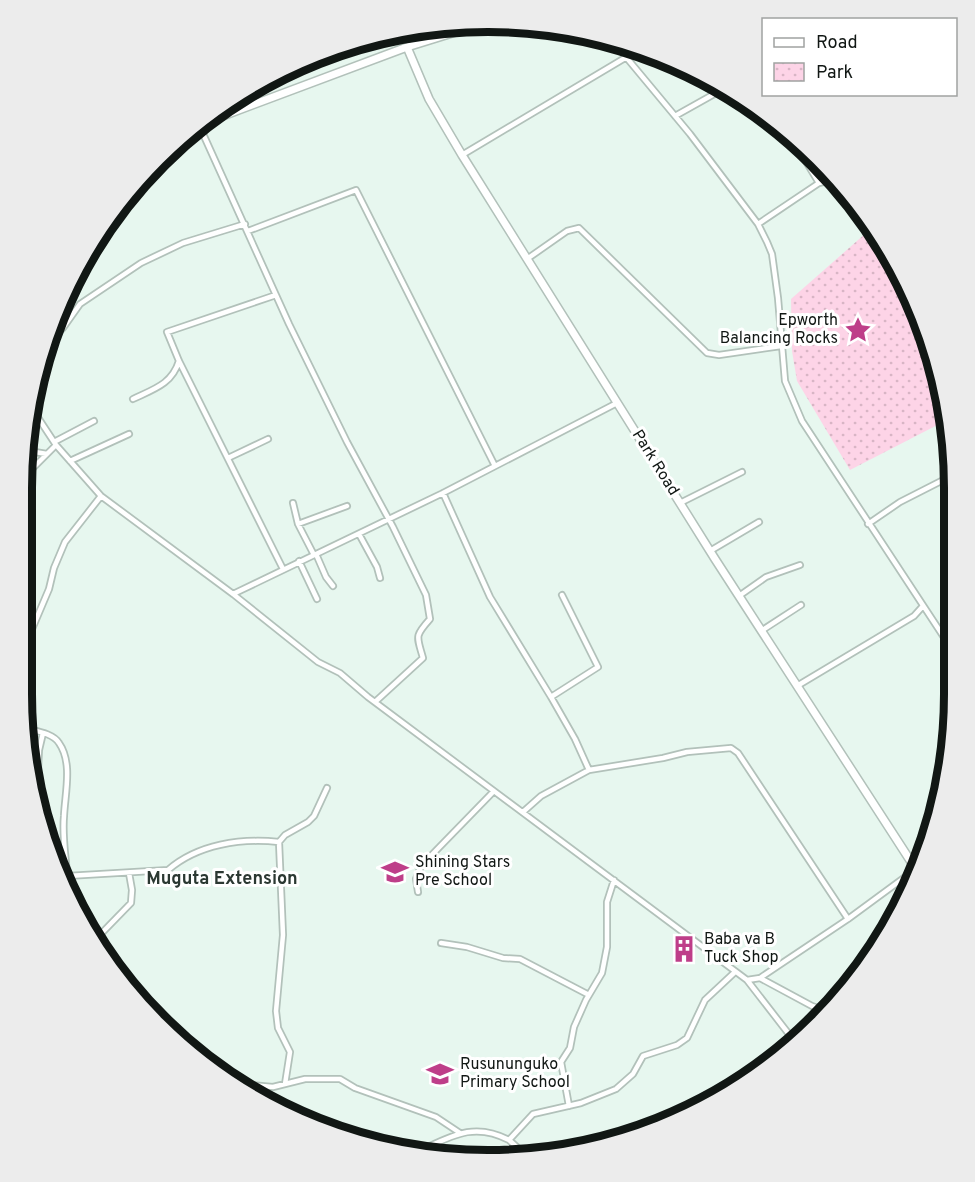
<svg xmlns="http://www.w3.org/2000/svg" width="975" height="1182" viewBox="0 0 975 1182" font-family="Overpass,sans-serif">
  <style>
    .park { fill: url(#park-dots) }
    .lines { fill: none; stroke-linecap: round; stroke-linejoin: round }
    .street-casing { stroke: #b2c1ba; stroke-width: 8 }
    .secondary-casing { stroke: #b2c1ba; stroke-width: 10 }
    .street { stroke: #fff; stroke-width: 4.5 }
    .secondary { stroke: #fff; stroke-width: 7 }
    .labels { text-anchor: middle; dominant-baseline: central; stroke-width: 6; stroke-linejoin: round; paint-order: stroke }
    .poi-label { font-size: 16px; fill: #111714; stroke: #fff; text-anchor: start }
    .street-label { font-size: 16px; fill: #111714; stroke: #fff }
    .neighbourhood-label { font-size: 18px; font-weight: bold; fill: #2b3832; stroke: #fff }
    .rim { fill: none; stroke: #111714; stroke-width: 8 }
  </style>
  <defs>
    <pattern id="park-dots" width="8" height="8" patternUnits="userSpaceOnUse" patternTransform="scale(1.5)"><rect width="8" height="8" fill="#fdd4e7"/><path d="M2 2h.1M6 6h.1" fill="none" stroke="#d8b5c5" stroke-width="1.8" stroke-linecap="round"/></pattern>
  </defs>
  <rect width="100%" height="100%" fill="#e7f7ef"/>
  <path class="park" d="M874,226C909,280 941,356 947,420L850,470L797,381L792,351L791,299Z"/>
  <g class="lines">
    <defs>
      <path id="street" d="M626,57L690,134L758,224L767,242L772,254L778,298L785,381L802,421L953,651
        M229,99L245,107
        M675,116L725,88
        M199,125L289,324L347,442L393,527L426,595L430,619C414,637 417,636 423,658L375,702
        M790,135L819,183
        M462,155L640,49
        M758,224L819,183L835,179
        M248,231L356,190L495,466
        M527,259L567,231L579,228L707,353L719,355L781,346
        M276,295L167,332L179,361L283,569
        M49,341L63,328L80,304L141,263L183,243L245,224
        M133,399C154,389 172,384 179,361
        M33,410L56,445L101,496L233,594L318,662L340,673L368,697L747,980L760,978L848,919L916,869
        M54,442L94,421
        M24,448L29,451L47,454L56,445
        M228,458L268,439
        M70,461L129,434
        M22,493L26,475L47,454
        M443,493L490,597L551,697L575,739L589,770
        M293,503L298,524L314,555
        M680,503L742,472
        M298,524L347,506
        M868,524L900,502L953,475
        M359,534L377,567L380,578
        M710,551L759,522
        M316,554L326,577L333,586
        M299,561L317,599
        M233,594L443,493L617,403
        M739,596L766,577L800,565
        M761,631L801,605
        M21,655L49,589L54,568L65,542L101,496
        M797,686L914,616L923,606
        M551,697L598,667L562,595
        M25,728C35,731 53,733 59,743C73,763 65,793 64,816C62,836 66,857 67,876L168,870C198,844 241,838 279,842
        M37,788L39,750L43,733
        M523,812L541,796L589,770L663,758L687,752L731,748L738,753L848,919
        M418,892L416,879L421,866L494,791
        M94,941L131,903L132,890L129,873
        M441,943L467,947L503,958L520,959L589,995
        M760,978L812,1006L828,1011
        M747,980L795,1042
        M230,1083L273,1087L305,1079H340L355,1088L436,1117L460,1133
        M285,1084L290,1052L278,1028L276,1011L283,935L279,842L285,835L308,822L314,816L327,788
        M569,1106L561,1062L570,1048L574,1027L586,1000L602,973L607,947V902L614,880
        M663,1126L671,1119
        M509,1140L529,1158
        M417,1152C450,1137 473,1121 509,1140L533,1114L581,1103L616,1089L633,1074L643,1056L677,1045L687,1038L705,1000L735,972"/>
      <path id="secondary" d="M407,47L429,99L462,155L715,559L917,871
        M196,126L407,47L491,21"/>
    </defs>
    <use href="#street" class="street-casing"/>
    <use href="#secondary" class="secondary-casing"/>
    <use href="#street" class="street"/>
    <use href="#secondary" class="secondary"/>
  </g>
  <defs>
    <symbol id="sight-bare" viewBox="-9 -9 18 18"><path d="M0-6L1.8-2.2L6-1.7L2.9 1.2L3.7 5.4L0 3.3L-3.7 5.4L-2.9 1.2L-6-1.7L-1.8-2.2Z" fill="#be3e89" stroke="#fff" stroke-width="2.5" paint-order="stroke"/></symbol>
    <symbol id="school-bare" viewBox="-9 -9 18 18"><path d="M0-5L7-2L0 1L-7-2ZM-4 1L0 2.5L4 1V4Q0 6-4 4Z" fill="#be3e89" stroke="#fff" stroke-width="2.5" paint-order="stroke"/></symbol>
    <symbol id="building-bare" viewBox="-9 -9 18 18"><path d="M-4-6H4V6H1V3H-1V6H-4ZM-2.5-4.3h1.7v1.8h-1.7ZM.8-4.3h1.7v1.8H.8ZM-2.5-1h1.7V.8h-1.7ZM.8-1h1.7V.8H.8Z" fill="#be3e89" stroke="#fff" stroke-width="2.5" paint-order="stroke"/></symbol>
  </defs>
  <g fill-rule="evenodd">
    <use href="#sight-bare" x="839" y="311" width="38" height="38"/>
    <use href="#school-bare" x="376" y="853" width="38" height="38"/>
    <use href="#building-bare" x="665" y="930" width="38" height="38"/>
    <use href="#school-bare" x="421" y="1055" width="38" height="38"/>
  </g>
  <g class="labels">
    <g class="poi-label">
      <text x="838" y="321" text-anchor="end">Epworth<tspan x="838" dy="18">Balancing Rocks</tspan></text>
      <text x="415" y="863">Shining Stars<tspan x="415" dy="18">Pre School</tspan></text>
      <text x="704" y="940">Baba va B<tspan x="704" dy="18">Tuck Shop</tspan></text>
      <text x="460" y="1065">Rusununguko<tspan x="460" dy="18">Primary School</tspan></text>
    </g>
    <g class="street-label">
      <text transform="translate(655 463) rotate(58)">Park Road</text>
    </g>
    <g class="neighbourhood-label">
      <text x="222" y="879">Muguta Extension</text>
    </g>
  </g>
  <path d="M0 0H975V1182H0ZM488 32H488A456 456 0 0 1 944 488V694A456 456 0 0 1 488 1150H488A456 456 0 0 1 32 694V488A456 456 0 0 1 488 32Z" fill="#ececec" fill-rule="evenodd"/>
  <path class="rim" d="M488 32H488A456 456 0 0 1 944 488V694A456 456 0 0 1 488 1150H488A456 456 0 0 1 32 694V488A456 456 0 0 1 488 32Z"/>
  <rect x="762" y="18" width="195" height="78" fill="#ffffff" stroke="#a0a2a1" stroke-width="1.5"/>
  <rect x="774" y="38" width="30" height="9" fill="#ffffff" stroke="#a0a2a1" stroke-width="1.5"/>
  <text x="816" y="48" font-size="18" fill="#111714">Road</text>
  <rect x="774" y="63" width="30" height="18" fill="url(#park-dots)" stroke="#a0a2a1" stroke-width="1.5"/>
  <text x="816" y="78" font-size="18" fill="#111714">Park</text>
</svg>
